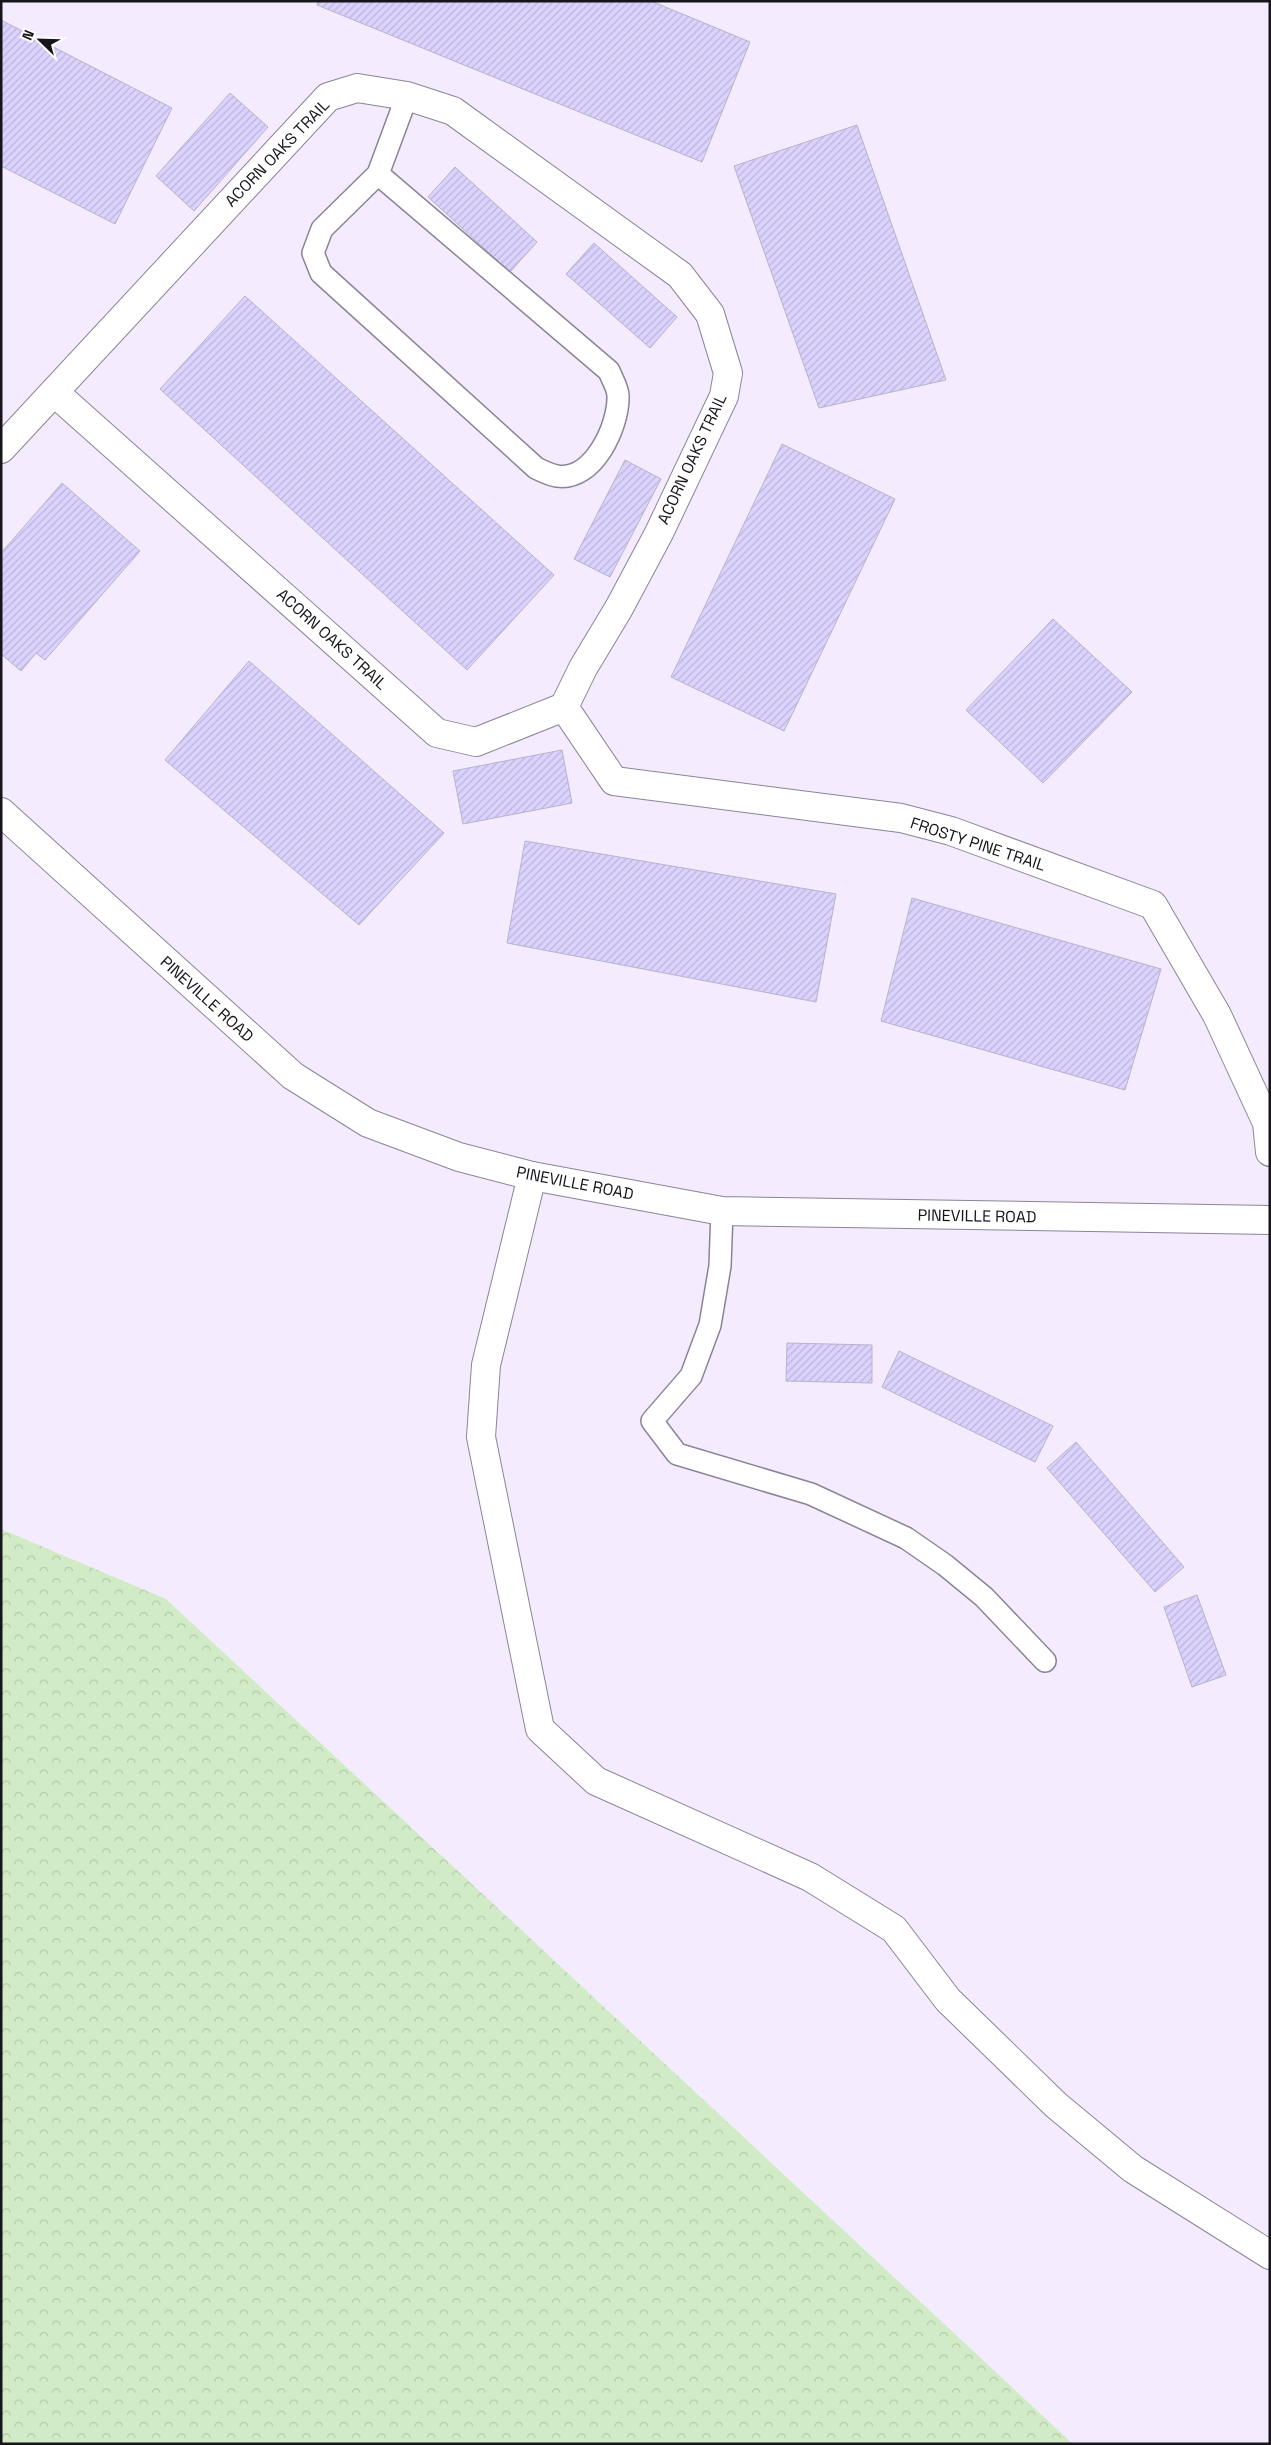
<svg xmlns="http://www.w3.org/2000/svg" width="1271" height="2445" viewBox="0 0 1271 2445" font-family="'Space Grotesk',sans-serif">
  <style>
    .forest { fill: url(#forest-crowns) }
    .building { fill: url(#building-hatch); stroke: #b7b3c9 }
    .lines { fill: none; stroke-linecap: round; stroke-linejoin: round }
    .service-casing { stroke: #8c8397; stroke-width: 24 }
    .minor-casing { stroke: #8c8397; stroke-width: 30 }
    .secondary-casing { stroke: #8c8397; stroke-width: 30 }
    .service { stroke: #fff; stroke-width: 21 }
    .minor { stroke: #fff; stroke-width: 28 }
    .secondary { stroke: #fff; stroke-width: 28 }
    .labels { text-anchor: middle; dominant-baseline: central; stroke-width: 4; stroke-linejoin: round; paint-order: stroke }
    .street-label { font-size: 16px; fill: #17141b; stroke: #fff }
  </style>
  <defs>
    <pattern id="forest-crowns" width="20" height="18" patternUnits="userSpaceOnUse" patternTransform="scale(1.25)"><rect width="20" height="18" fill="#d2ebc7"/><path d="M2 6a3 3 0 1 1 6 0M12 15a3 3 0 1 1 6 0" fill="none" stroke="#b4c9aa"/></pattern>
    <pattern id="building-hatch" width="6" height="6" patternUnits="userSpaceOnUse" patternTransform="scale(1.25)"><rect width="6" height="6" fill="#dbd3fe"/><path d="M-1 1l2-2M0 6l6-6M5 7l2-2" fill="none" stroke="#bbb4d9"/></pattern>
  </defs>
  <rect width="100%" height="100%" fill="#f4ecfe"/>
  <path class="forest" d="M1,1529L166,1599L1073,2444H1Z"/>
  <path class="building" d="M318,1H651L750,42L702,162L317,5Z
    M1,20L172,108L115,224L1,166Z
    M230,93L268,127L194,211L156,176Z
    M857,125L946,380L819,408L734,166Z
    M455,167L537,242L510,272L428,197Z
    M594,243L677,317L650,348L566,274Z
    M245,296L554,575L467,670L160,389Z
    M782,444L895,499L784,731L671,677Z
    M625,460L661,479L610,577L574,559Z
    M62,483L140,551L45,660L36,653L21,671L1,654V553Z
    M1053,619L1132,692L1043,783L966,710Z
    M249,661L444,833L359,925L165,760Z
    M562,750L572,803L463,824L453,771Z
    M525,841L836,894L816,1002L507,943Z
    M912,898L1161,969L1125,1090L881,1021Z
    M787,1343L872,1345V1383L786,1381Z
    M899,1351L1053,1426L1035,1462L882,1387Z
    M1076,1442L1184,1567L1155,1592L1047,1468Z
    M1197,1595L1226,1675L1192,1687L1164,1607Z"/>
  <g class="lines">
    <defs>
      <path id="service" d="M378,174L609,371C612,379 618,388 618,396C619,426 593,482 557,476C550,475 542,471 536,468L321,273L313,253L322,229L378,174L407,96
        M722,1211L720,1266L710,1325L691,1376L652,1421L677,1454L811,1494L906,1538L945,1565L984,1597L1045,1661"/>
      <path id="minor" d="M1,449L328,97L357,88L407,96L453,111L680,275L710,314L728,373L724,396L659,533L619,608L583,668L564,707L476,742L437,733L54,392
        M564,707L614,781L901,818L951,831L1153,905L1217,1015L1267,1123L1270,1152
        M532,1176L486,1365L481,1437L540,1729L596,1781L810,1877L894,1929L948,2000L1056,2105L1133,2169L1270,2255"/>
      <path id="secondary" d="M1,812L293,1076L368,1123L459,1157L532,1176L722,1211L1270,1220"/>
    </defs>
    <use href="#service" class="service-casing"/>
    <use href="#minor" class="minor-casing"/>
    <use href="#secondary" class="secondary-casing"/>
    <use href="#service" class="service"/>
    <use href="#minor" class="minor"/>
    <use href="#secondary" class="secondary"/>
  </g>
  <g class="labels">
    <g class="street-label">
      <text transform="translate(277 153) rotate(-46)">ACORN OAKS TRAIL</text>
      <text transform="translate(692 459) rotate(-65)">ACORN OAKS TRAIL</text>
      <text transform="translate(332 639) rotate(42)">ACORN OAKS TRAIL</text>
      <text transform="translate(978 844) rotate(18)">FROSTY PINE TRAIL</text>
      <text transform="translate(207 999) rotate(42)">PINEVILLE ROAD</text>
      <text transform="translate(575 1183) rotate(11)">PINEVILLE ROAD</text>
      <text transform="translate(977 1216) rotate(1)">PINEVILLE ROAD</text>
    </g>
  </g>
  <rect width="1271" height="2445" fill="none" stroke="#17141b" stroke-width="5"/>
  <g transform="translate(40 40) rotate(293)" stroke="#ffffff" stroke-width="4" paint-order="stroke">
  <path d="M0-4L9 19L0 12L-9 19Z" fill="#17141b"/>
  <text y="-8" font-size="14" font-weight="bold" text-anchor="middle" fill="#17141b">N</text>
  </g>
</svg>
